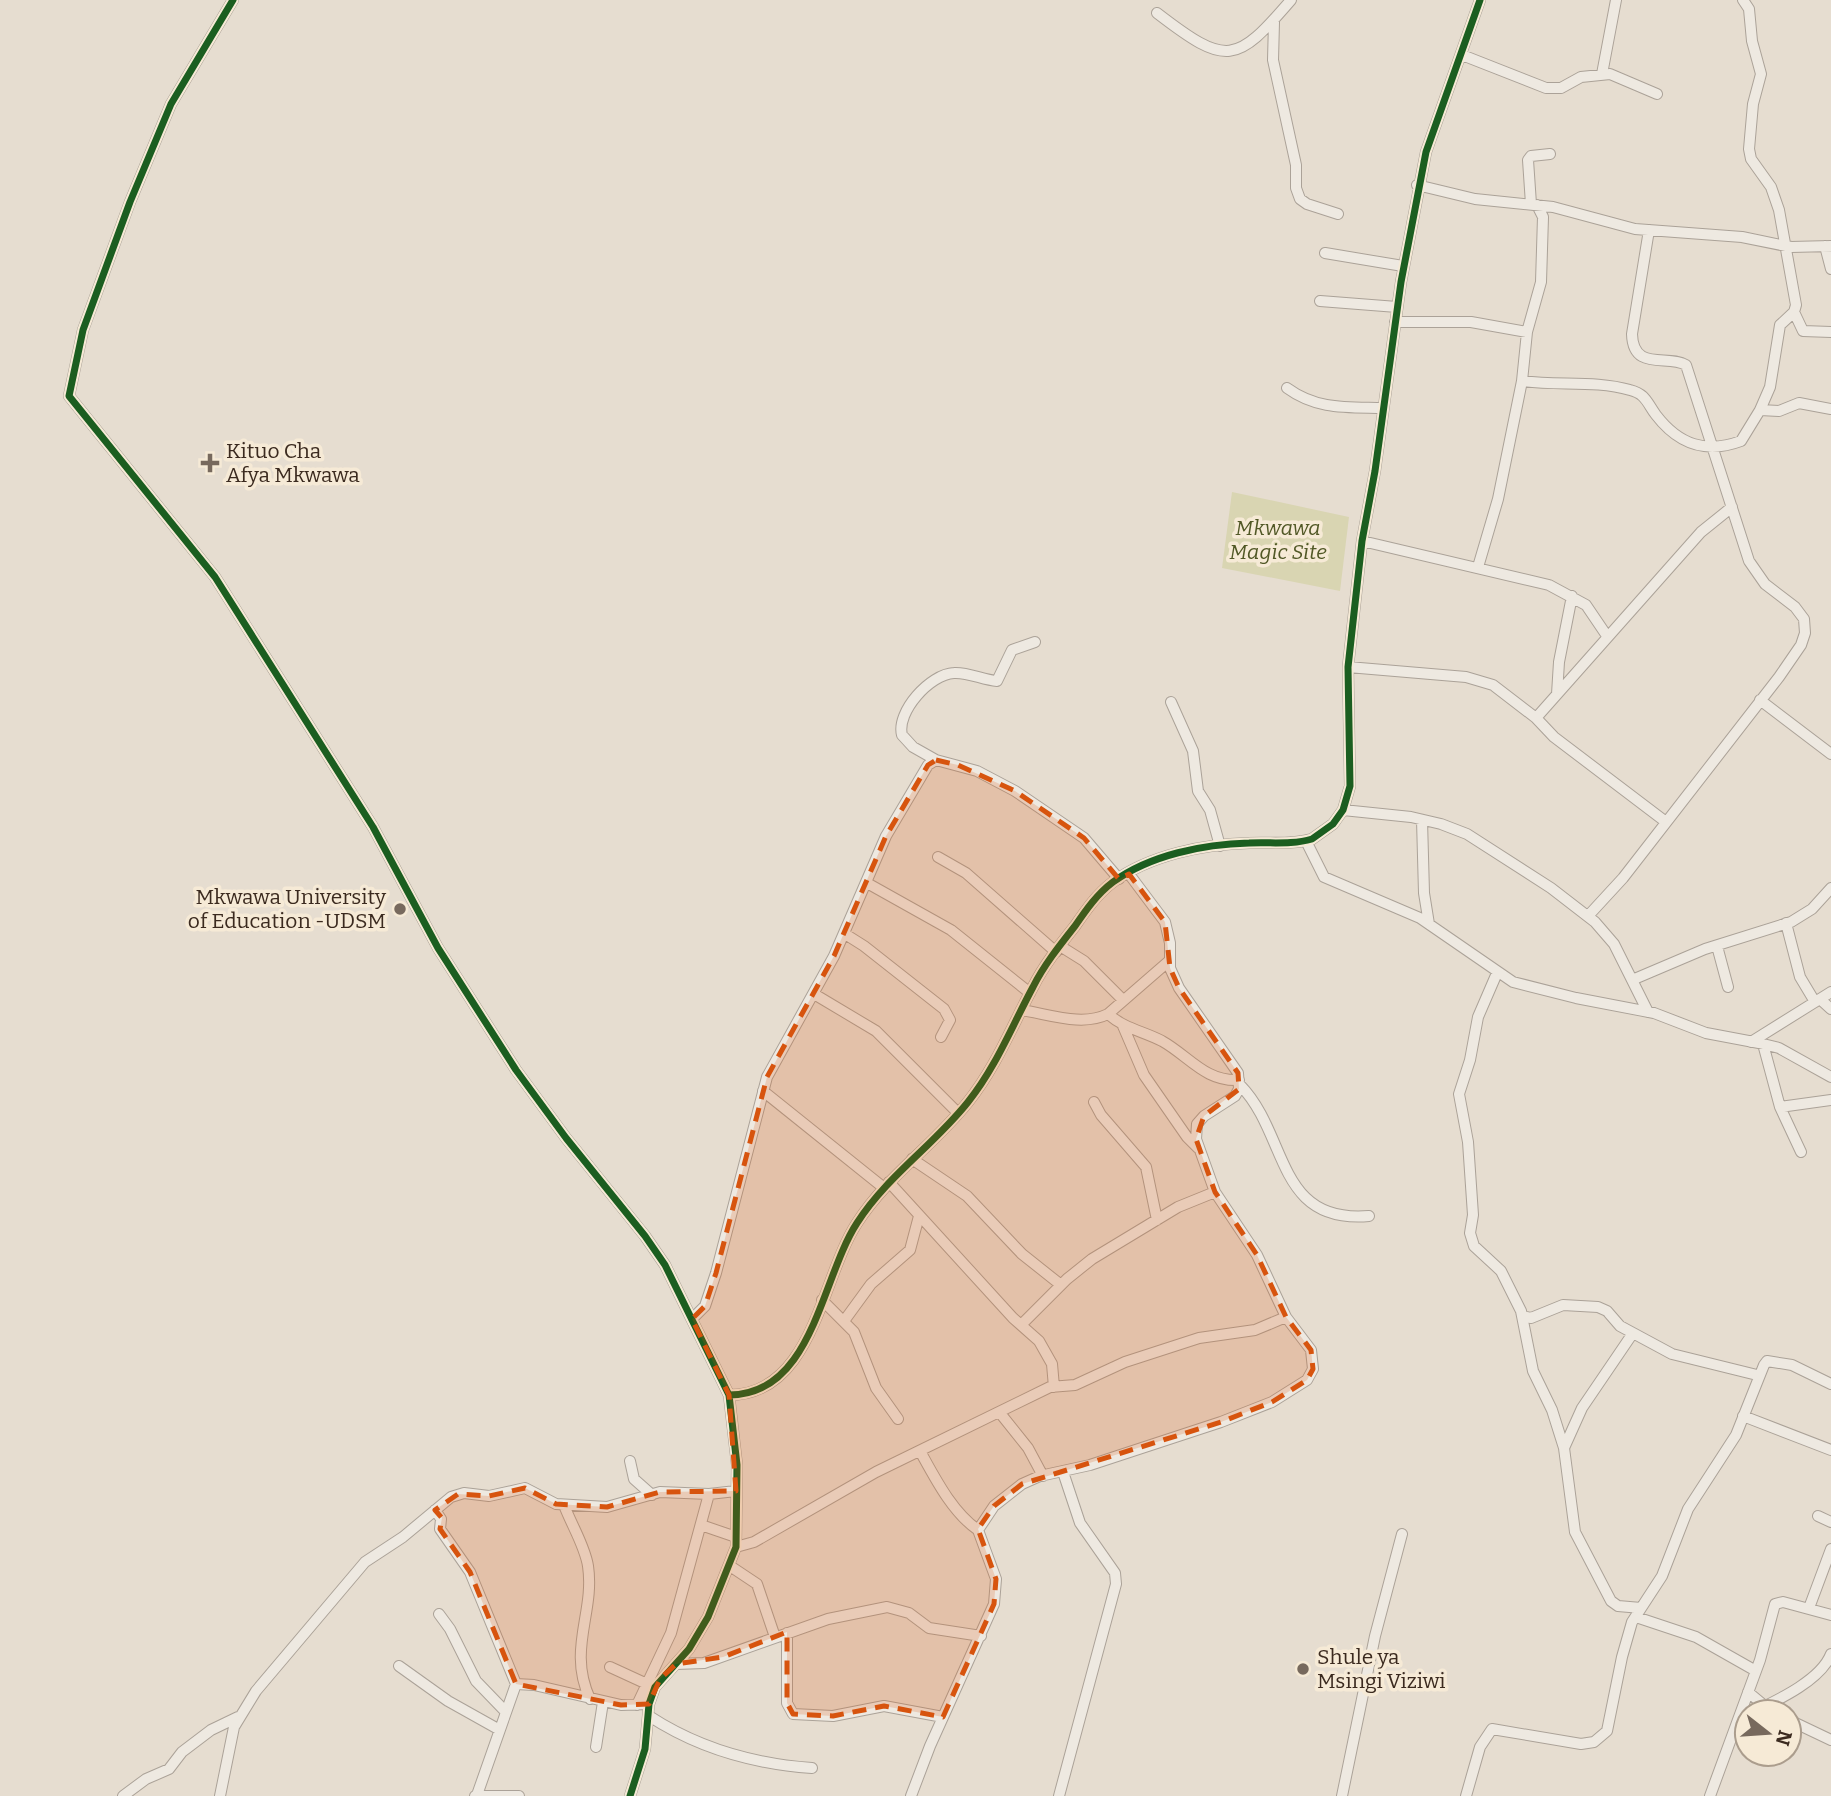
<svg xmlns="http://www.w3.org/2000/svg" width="1831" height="1796" viewBox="0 0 1831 1796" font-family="Bitter,serif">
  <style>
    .green { fill: #d9d5b2 }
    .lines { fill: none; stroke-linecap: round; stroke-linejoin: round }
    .street-casing { stroke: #aba298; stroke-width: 12 }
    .street { stroke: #eee9e1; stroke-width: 10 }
    .cycleway-casing { stroke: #f6ead6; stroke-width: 11 }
    .cycleway { stroke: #1b5e20; stroke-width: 7 }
    .marked { fill: #d7540e; fill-opacity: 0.2; stroke: #d7540e; stroke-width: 5; stroke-dasharray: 14 9; stroke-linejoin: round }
    .poi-dot { fill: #77695d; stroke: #f6ead6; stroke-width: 2.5 }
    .labels { text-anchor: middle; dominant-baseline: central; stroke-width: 7; stroke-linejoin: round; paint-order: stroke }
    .poi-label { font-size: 21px; fill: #3b2a1f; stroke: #f6ead6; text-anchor: start }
    .park-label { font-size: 21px; font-style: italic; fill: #515826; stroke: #f6ead6 }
  </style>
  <rect width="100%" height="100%" fill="#e6ddd0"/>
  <path class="green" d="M1232,492L1349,517L1340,591L1222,568Z"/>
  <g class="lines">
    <defs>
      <path id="street" d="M233,0L171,104L130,202L83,330L69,396L215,577L373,827L438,948L516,1070L566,1138L645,1236L665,1265L729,1395L737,1465L736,1547L708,1617L689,1649L655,1687L649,1704L645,1749L630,1796
        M1157,13C1227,67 1236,64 1291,0
        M1274,22L1273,60L1296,165V188L1300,199L1307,204L1338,214
        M1462,55L1546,88H1561L1581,77L1610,74L1657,94
        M1602,74L1616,0
        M1417,185L1475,199L1553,207L1635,229L1742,237L1791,247L1831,246
        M1531,204L1528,160L1531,156L1550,154
        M1825,246L1831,269
        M1325,253L1403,266
        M1320,301L1397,307
        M1794,312L1803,331L1831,332
        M1395,322H1471L1527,332
        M1522,381C1558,386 1595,380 1630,390C1646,394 1647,403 1656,415C1679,445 1706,454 1741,441L1760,410L1770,387L1780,325L1794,312L1796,305L1779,210L1771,187L1751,159L1749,149L1753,104L1761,74L1752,41L1749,9L1743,0
        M1287,388C1317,410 1347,407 1383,408
        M1760,410L1779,411L1799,403L1831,409
        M1362,541L1549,585L1586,605L1607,636
        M1478,567L1498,499L1522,381L1527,332L1541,282L1543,217L1537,205
        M1348,667L1466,677L1493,685L1536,718L1554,737L1666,822
        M1557,694L1559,662L1572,596
        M1760,700L1831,754
        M1171,702L1193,751L1198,791L1210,810L1220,846
        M1536,718L1701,532L1732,507
        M936,760L913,747L902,735C896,712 930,674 954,673C968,672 983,680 997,681L1012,650L1035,642
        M1343,810L1411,817L1441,824L1467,834L1551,888L1595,922L1614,944L1648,1012
        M1422,820L1424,893L1429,924
        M1306,841L1324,877L1420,918L1513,982L1576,998L1654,1013L1706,1033L1759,1043L1779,1048L1831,1077
        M938,857L966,873L1056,952
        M867,883L951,930L1030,993
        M1588,916L1623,878L1779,677L1801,645L1805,633L1804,619L1795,607L1765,584L1749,561L1686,365C1668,354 1633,372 1632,334L1649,230
        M1786,923L1800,977L1815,1002
        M845,934L864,946L944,1009L950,1020L941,1037
        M1060,946L1084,961L1123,1000
        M1717,946L1728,987
        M1497,973L1478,1017L1470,1060L1459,1094L1468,1142L1473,1215L1470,1233L1474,1246L1501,1271L1521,1311L1533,1371L1552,1410L1564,1448L1575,1532L1611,1601L1618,1606L1641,1608
        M1632,980L1705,949L1791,922L1812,909L1831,888
        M814,994L876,1031L958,1113
        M1820,999L1831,1009
        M1021,1010C1049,1014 1082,1027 1108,1014L1169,961
        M1108,1014C1125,1029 1143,1031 1162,1041C1189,1056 1205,1082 1239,1080
        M1123,1026L1144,1075L1187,1137L1198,1148
        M1751,1042L1831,992
        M1763,1044L1780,1107L1801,1152
        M1240,1085C1289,1135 1275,1224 1369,1216
        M763,1091L884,1188
        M1094,1102L1101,1115L1146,1167L1157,1220
        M1780,1107L1831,1100
        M912,1159L967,1196L1022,1254L1061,1285
        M889,1182L1013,1318L1039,1341L1052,1364L1054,1387
        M822,1300L854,1332L876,1388L898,1419
        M1522,1316L1531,1318L1563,1305L1598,1307L1607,1311L1620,1326L1672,1354L1757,1375
        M692,1319L705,1306L716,1273L767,1077L834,956L886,836L928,765L936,760L977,771L1015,791L1084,838L1119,879
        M844,1321L871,1284L910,1250L919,1216
        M1021,1325L1067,1279L1092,1259L1178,1207L1215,1192
        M729,1395C813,1395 821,1278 857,1223C887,1176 934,1145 968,1102C996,1067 1012,1026 1033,987C1044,965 1060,945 1075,926C1086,910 1097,894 1113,882C1150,855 1204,844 1249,843C1270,842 1292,845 1312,839L1333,824L1343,810L1350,786L1348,667L1362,541L1375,471L1401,282L1426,152L1480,0
        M1000,1413L1028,1448L1043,1476
        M1743,1416L1831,1450
        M1564,1448L1582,1408L1633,1333
        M920,1451C935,1478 952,1512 978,1530
        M630,1461L634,1479L652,1495
        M564,1505C571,1524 585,1546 588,1566C595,1613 567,1649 590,1699
        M435,1510L441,1519L440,1529L470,1572L516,1684
        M1818,1516L1831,1522
        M701,1525L736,1537
        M736,1547L754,1542L876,1472L1050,1387L1075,1385L1125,1362L1199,1338L1255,1330L1286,1317
        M730,1566L757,1584L775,1637
        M1809,1608L1831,1549
        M439,1614L450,1629L476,1681L504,1710
        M1636,1617L1696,1637L1756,1671
        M787,1633V1703L793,1714L833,1716L884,1706L943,1717
        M676,1664L704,1663L828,1619L887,1607L909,1613L929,1628L981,1636
        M399,1666L448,1701L498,1729
        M610,1667L647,1684
        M1748,1692L1772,1712
        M637,1705L671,1633L709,1494
        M1753,1712C1778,1700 1821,1680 1831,1654
        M649,1716C698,1748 754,1764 812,1768
        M1789,1720L1831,1740
        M596,1747L603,1702
        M477,1795L516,1684L534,1685L621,1705L649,1704
        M123,1796L146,1779L169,1769L182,1752L211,1730L238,1717
        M220,1796L234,1727L256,1691L365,1562L403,1537L451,1497L464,1493L489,1496L525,1488L556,1504L607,1507L660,1492L709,1494L736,1491
        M475,1796H519
        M911,1796L930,1746L994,1604L996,1579L978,1530L994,1506L1022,1484L1040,1476L1090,1465L1221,1422L1272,1402L1307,1380L1313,1369L1311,1350L1286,1317L1257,1255L1215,1192L1196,1139L1197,1124L1204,1116L1235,1096L1239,1089L1238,1073L1179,988L1170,968V943L1165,922L1129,874
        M1059,1796L1116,1584L1115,1573L1080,1523L1063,1472
        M1342,1796L1375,1636L1402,1534
        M1466,1796L1480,1747L1492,1729L1581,1744L1594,1742L1607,1731L1622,1657L1632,1622L1662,1576L1688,1509L1736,1435L1764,1365L1767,1361L1792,1365L1831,1384
        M1710,1796L1760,1660L1775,1604L1783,1602L1831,1615"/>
    </defs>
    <use href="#street" class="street-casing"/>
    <use href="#street" class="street"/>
    <defs>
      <path id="cycleway" d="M233,0L171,104L130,202L83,330L69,396L215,577L373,827L438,948L516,1070L566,1138L645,1236L665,1265L729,1395L737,1465L736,1547L708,1617L689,1649L655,1687L649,1704L645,1749L630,1796
        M729,1395C813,1395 821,1278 857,1223C887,1176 934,1145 968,1102C996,1067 1012,1026 1033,987C1044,965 1060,945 1075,926C1086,910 1097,894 1113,882C1150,855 1204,844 1249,843C1270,842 1292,845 1312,839L1333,824L1343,810L1350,786L1348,667L1362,541L1375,471L1401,282L1426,152L1480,0"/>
    </defs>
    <use href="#cycleway" class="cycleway-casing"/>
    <use href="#cycleway" class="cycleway"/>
  </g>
  <path class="marked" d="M936,760L958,765L1015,791L1084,838L1119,879L1129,874L1165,922L1170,968L1179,988L1238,1073L1239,1089L1204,1116L1196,1139L1215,1192L1257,1255L1286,1317L1311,1350L1313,1369L1307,1380L1272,1402L1221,1422L1022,1484L994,1506L978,1529L996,1579L994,1604L943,1717L884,1706L833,1716L793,1714L787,1703V1632L723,1657L676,1664L660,1679L649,1704L621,1705L516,1684L470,1572L440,1529L442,1518L435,1510L458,1494L489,1496L525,1488L556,1504L607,1507L660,1492L736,1491L729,1395L692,1319L705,1306L716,1273L767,1077L834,956L886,836L928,765Z"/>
  <g class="poi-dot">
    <path d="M206.5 452.5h7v7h7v7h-7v7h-7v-7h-7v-7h7z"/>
    <circle cx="400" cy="909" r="7"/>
    <circle cx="1303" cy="1669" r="7"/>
  </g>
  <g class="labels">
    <g class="poi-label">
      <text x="226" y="451">Kituo Cha<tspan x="226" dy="24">Afya Mkwawa</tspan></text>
      <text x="386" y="897" text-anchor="end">Mkwawa University<tspan x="386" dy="24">of Education -UDSM</tspan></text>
      <text x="1317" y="1657">Shule ya<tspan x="1317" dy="24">Msingi Viziwi</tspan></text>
    </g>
    <g class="park-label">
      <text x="1278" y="528">Mkwawa<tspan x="1278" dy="24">Magic Site</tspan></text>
    </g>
  </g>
  <g transform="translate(1768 1733) rotate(107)"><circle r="33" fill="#f6ead6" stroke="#ab9d8d" stroke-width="2"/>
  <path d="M0-5L12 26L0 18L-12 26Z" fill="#77695d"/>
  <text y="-10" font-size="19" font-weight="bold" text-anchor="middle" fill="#3b2a1f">N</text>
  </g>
</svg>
